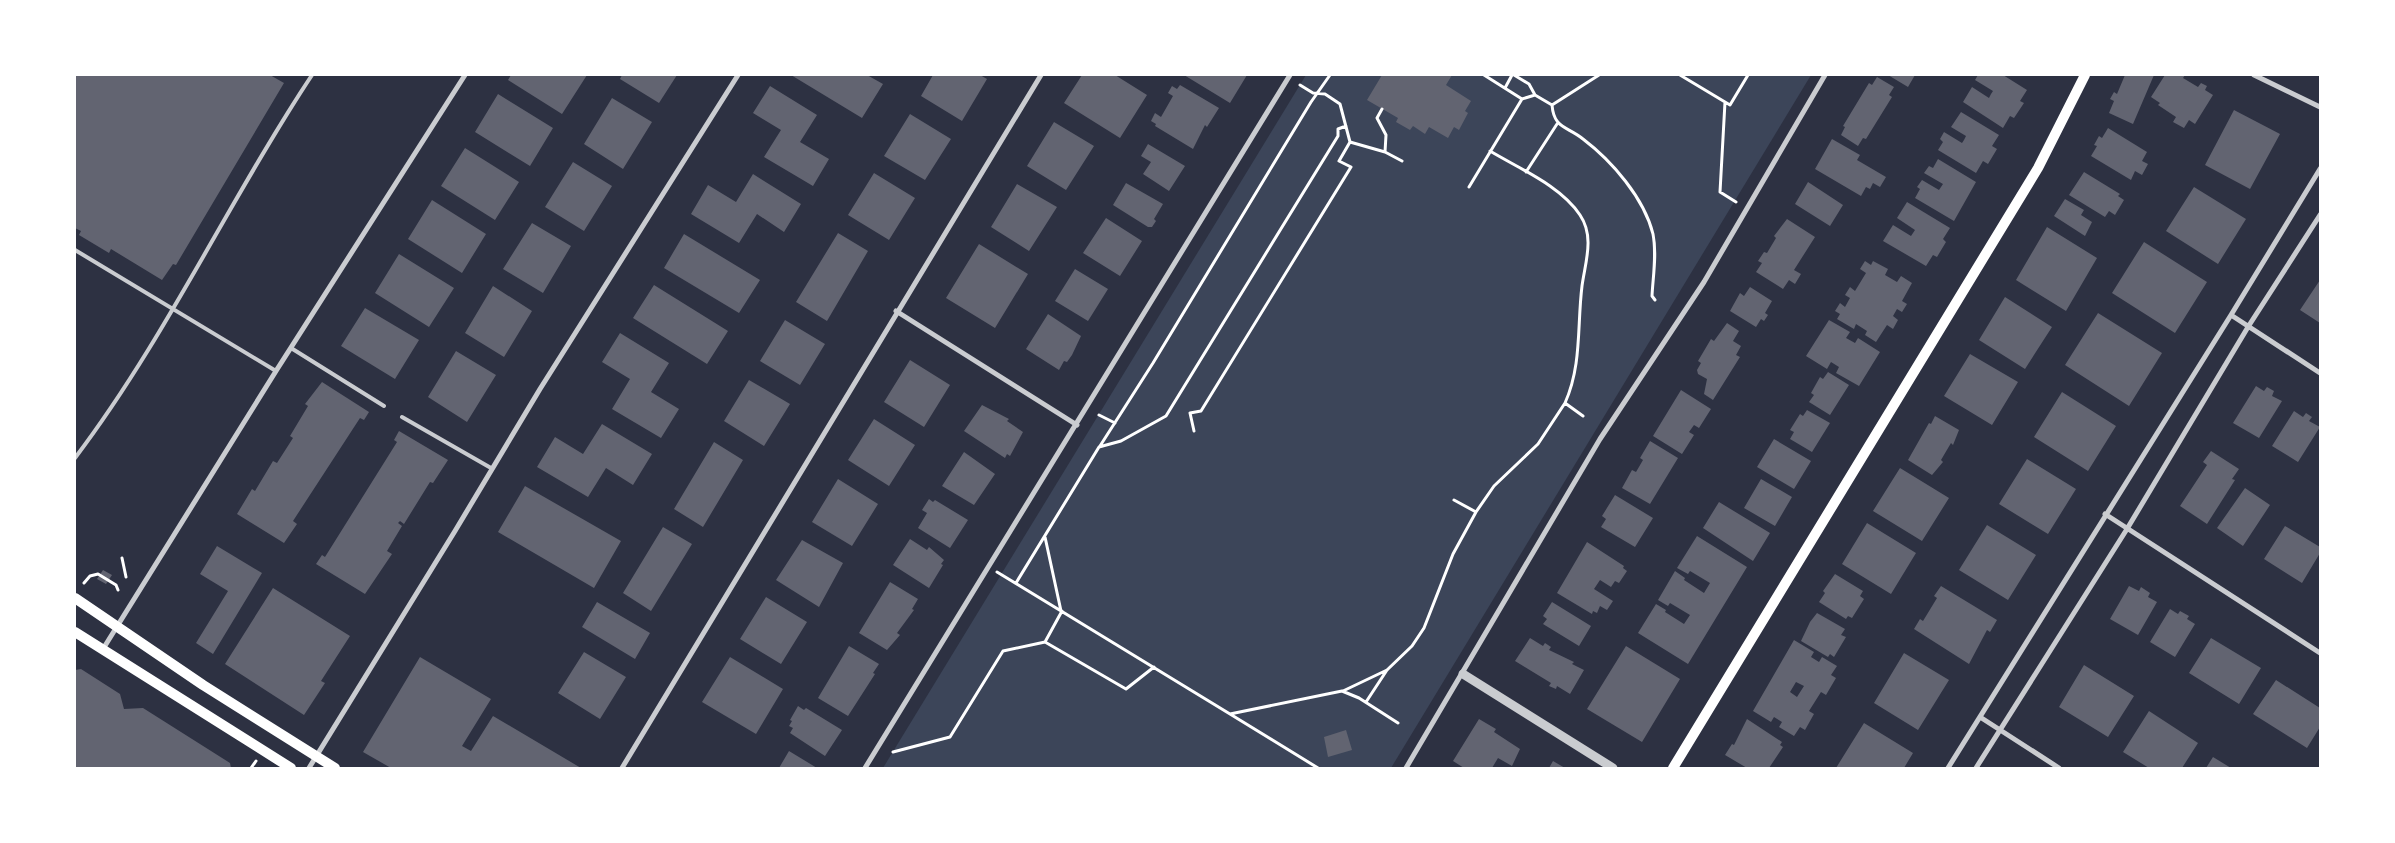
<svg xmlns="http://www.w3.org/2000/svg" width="2395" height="843" viewBox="0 0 2395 843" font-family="Montserrat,sans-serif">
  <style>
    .green { fill: #3c4559 }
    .building { fill: #626471; fill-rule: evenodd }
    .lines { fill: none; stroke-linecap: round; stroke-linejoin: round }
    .path { stroke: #fff; stroke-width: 3 }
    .service { stroke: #caccd0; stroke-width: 4 }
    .minor { stroke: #caccd0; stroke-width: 5 }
    .tertiary { stroke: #caccd0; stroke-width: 9 }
    .secondary { stroke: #fff; stroke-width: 10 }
  </style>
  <rect width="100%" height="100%" fill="#2d3142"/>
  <path class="green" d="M1306,75H1811L1391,768H883Z"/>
  <path class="building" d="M75,75H270L284,83L176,265L173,264L162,280L111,249L109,253L79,235L81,231L75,228Z
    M511,75H587L562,114L508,80Z
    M622,75H677L659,103L620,79Z
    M791,75H867L883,84L862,118Z
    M933,75H980L987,79L962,121L921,96Z
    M1082,75H1115L1147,95L1120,138L1064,103Z
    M1184,75H1247L1230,103Z
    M1382,75H1452L1446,85L1471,101L1465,111L1468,113L1459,130L1454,127L1448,138L1429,127L1425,134L1413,126L1410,130L1396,122L1398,118L1367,100Z
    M1888,75H1915L1908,87Z
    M1978,75H2003L2027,90L2020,101L2024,103L2014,118L2010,116L2003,128L1963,102L1972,87L1989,98L1991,94L1993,91L1975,80Z
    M2125,75H2154L2133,124L2109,113L2114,101L2110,99L2114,92L2117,94Z
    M2165,75H2185L2183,78L2198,87L2201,83L2207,86L2205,90L2213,95L2195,124L2189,120L2184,128L2173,122L2176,117L2158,105L2160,103L2151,97Z
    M1877,77L1894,87L1889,95L1892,97L1866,139L1863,138L1858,146L1841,135L1845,127L1843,126L1869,83L1872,85Z
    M1180,85L1219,108L1207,127L1205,125L1193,149L1155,126L1156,124L1151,121L1155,113L1161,117L1173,96L1168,93L1172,86L1177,89Z
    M770,86L817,115L800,142L829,159L813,186L764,157L781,130L753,113Z
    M498,94L553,128L530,166L475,132Z
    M612,98L652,122L623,169L584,144Z
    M2234,110L2280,134L2250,189L2205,165Z
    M1961,112L1999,135L1992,146L1997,149L1988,164L1983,161L1976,173L1938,150L1943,142L1940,139L1944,132L1962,143L1964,140L1966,136L1951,127Z
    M910,114L951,139L925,180L884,156Z
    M1054,122L1094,146L1066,190L1027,166Z
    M2108,128L2147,152L2142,161L2148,164L2142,175L2135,171L2131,180L2091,156L2097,146L2094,145L2099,136L2102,138Z
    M1832,139L1860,155L1857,160L1886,177L1880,187L1873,183L1870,189L1866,187L1861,196L1815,169Z
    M1148,144L1185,166L1169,191L1143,174L1151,162L1141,156Z
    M465,148L519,182L495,220L441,186Z
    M1938,159L1976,182L1954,221L1915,198L1920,189L1917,187L1922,180L1939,190L1943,184L1924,173L1929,166L1933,168Z
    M573,162L612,186L584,231L545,207Z
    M2084,172L2120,194L2118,196L2124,200L2115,215L2109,211L2105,217L2069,195Z
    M874,173L915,198L889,240L848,215Z
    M753,174L801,204L784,232L757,214L739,243L691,214L708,185L736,202Z
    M1808,182L1843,205L1830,226L1795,204Z
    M1126,183L1163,204L1154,219L1156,221L1152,227H1148L1113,205Z
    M1017,184L1057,207L1029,251L991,227Z
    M2194,187L2246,219L2218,264L2166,231Z
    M2065,199L2084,210L2081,215L2092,222L2085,236L2054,216Z
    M432,200L486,234L462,273L408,239Z
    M1907,202L1950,228L1943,239L1946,242L1937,257L1933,255L1926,266L1883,241L1893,225L1911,236L1915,230L1897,218Z
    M1106,218L1142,241L1120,276L1083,253Z
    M1787,219L1815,237L1794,270L1801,274L1795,284L1789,280L1783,289L1756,272L1762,263L1758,261L1764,252L1767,253L1776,238L1774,236Z
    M532,223L571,246L543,293L503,269Z
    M2047,227L2097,258L2066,311L2016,280Z
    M838,233L868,251L827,321L796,302Z
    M684,234L760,280L739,313L664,268Z
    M2144,242L2207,282L2175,333L2112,293Z
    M979,244L1028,274L995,328L946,298Z
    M399,254L454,288L429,327L375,293Z
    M1865,261L1871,265L1873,261L1888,269L1885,275L1897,282L1901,276L1912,283L1902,301L1907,304L1902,312L1897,309L1893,316L1898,320L1893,329L1887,325L1876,342L1865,335L1867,331L1856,324L1854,329L1837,319L1840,314L1835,311L1840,303L1845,307L1850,298L1845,295L1850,287L1855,291L1866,273L1860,269Z
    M1075,269L1108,289L1088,321L1055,301Z
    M2320,280V323L2300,310Z
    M654,285L728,331L707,364L633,318Z
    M493,286L532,311L504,357L465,333Z
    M1750,287L1772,301L1765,313L1768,315L1764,321L1761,319L1756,327L1730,311L1740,293L1744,296Z
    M2005,297L2052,327L2025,369L1979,340Z
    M365,308L419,340L395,379L341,346Z
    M2098,313L2162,353L2129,406L2065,365Z
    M1048,314L1081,336L1072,355L1067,362L1064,361L1059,370L1026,349Z
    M785,320L825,344L800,385L760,361Z
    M1829,320L1850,332L1846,338L1855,343L1858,338L1880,352L1859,386L1836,373L1839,367L1831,362L1827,369L1806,356Z
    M1727,323L1739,331L1733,341L1741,346L1736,355L1740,357L1713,400L1704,394L1707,379L1698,374L1697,370L1701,363L1698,361L1711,339L1714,341Z
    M620,333L669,363L651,392L679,409L661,438L612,409L630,379L602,362Z
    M456,351L496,375L467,422L428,397Z
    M1970,354L2018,382L1992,425L1944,396Z
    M910,360L950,385L924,427L884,402Z
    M1828,372L1849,385L1830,415L1809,402L1814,395L1811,393L1820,377L1823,379Z
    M749,380L790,404L764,446L724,421Z
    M322,382L369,412L364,420L360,418L293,521L297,524L284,543L237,514L252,489L255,491L273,461L277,463L293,438L290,436L308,406L305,404Z
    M2256,386L2264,391L2267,387L2274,391L2272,396L2282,401L2259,438L2233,423Z
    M1681,390L1711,409L1699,428L1694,425L1689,432L1694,435L1682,454L1653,436Z
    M2062,392L2116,426L2088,471L2034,437Z
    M982,405L1009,419L1007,421L1023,432L1010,456L1007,454L1005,458L964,431Z
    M1807,410L1830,423L1812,452L1790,439L1794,432L1790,430L1800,414L1803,416Z
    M2294,411L2303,417L2306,413L2312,417L2309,421L2320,427L2298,462L2272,446Z
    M1935,416L1959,430L1953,445L1951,443L1941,460L1943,462L1932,475L1908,460L1929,423L1931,424Z
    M874,419L915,445L889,486L848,460Z
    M602,424L652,454L633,485L606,468L588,497L537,467L555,437L583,454Z
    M399,431L448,460L433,483L430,482L404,524L400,521L398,523L402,526L387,551L392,554L365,594L316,564L322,555L325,557L397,442L394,440Z
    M1774,439L1811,461L1794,489L1757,467Z
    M1650,441L1678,458L1650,504L1622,488L1632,470L1636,472L1643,460L1640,458Z
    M714,442L743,460L703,527L674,509Z
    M2211,451L2239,469L2232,479L2235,480L2207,524L2180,506L2207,465L2203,462Z
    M964,452L995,474L974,505L942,486Z
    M2027,459L2076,489L2048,534L1999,504Z
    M1900,468L1949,498L1922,541L1873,511Z
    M838,479L878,504L852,546L812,522Z
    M1761,479L1792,497L1775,526L1744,508Z
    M525,486L621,541L594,588L498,532Z
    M2245,488L2270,505L2243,546L2217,528Z
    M1615,495L1653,518L1635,547L1601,527L1606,519L1602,516Z
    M929,499L933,502L935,500L968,520L950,548L918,528L927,513L922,510Z
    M1719,502L1770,533L1753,561L1703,528Z
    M1867,523L1916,553L1891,594L1842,564Z
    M1987,525L2036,555L2008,600L1959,570Z
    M2285,526L2320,547V553L2302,583L2264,559Z
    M663,527L692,544L651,611L623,593Z
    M1697,536L1747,567L1688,664L1638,633L1656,604L1666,610L1665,612L1684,624L1690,615L1670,603L1668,606L1658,600L1675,571L1685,578L1684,580L1704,593L1710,583L1690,571L1688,574L1677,568Z
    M910,539L927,550L929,547L944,560L941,564L943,565L929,588L893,565Z
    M802,540L843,563L819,607L776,580Z
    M1587,542L1624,566L1623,568L1627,571L1619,583L1615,581L1611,587L1600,580L1594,589L1613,601L1607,610L1600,606L1597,613L1593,611L1592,614L1557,593Z
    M217,546L262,573L213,654L196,643L228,591L200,574Z
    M103,570L112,575L106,584L97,579Z
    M1835,574L1863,591L1860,596L1864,599L1852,618L1848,616L1846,619L1819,602L1825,593L1823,591Z
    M890,582L918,599L912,609L914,610L897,633L900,635L887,650L859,633Z
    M1941,586L1997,620L1990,632L1987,630L1969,664L1914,629L1920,619L1923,621L1937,598L1934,596Z
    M2129,586L2139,591L2141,587L2150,593L2148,597L2157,602L2138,635L2110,619Z
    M273,588L350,636L321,681L325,683L304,715L225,664Z
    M766,597L807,622L781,664L740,639Z
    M597,602L650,633L635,659L582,627Z
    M1552,602L1591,626L1579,646L1543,624L1547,619L1543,616Z
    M2170,609L2178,614L2180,611L2189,616L2187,619L2195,624L2175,657L2150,642Z
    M1817,613L1845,629L1841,635L1846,637L1834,657L1830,654L1828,657L1801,641L1810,622Z
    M1530,638L1543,646L1545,643L1551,647L1549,650L1574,662L1572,664L1584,670L1570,694L1557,686L1556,689L1549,686L1551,683L1515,661Z
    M2211,638L2261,668L2239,704L2189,673Z
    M1794,640L1814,652L1811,657L1819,662L1822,657L1837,666L1831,675L1836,678L1826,695L1821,692L1809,711L1814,714L1805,730L1800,727L1794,736L1779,727L1782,722L1774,717L1771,722L1753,711ZM1796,682L1804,686L1797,697L1790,692Z
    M849,646L879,664L873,673L875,674L848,716L818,698Z
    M1626,646L1680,679L1642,742L1587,709Z
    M584,652L626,677L600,719L558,693Z
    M1904,653L1949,680L1918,730L1874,703Z
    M420,657L491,699L462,746L471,751L493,716L581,768H391L363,752Z
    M730,657L783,689L756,734L702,702Z
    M2084,665L2134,696L2108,737L2059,707Z
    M81,669L120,694L124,709L143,708L230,763L231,768H75V670Z
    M2276,680L2320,708V727L2307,748L2253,714Z
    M798,706L804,710L806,708L842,730L825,756L790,733L793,728L789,726L792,721L790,720Z
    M2149,711L2198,743L2182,768H2149L2123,752Z
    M1479,719L1496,729L1494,732L1520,749L1512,766L1498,758L1492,768H1464L1453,761Z
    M1747,719L1782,742L1780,745L1783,747L1769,768H1747L1725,755L1732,744L1734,745Z
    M1864,723L1913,753L1904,768H1836Z
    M1346,730L1352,750L1328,757L1324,737Z
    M789,751L817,768H779Z
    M2213,757L2231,768H2206Z
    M1553,761L1565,768H1549Z"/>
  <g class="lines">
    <path class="path" d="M1484,75L1522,99
      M1514,75L1529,84L1535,95
      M1680,75L1730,105L1748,75
      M1505,88L1512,75
      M1725,102L1720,192L1736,202
      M1552,105L1599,75
      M1382,109L1377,118L1386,135L1385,152
      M1350,142L1385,152L1402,161
      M1490,151C1520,169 1561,186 1580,215C1595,237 1585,263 1582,286C1577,326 1582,365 1565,403L1583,416
      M1526,172L1557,124
      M1469,187L1522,99L1535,95L1552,105C1554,129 1567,126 1583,139C1612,161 1644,198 1653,234C1657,254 1653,276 1652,296L1655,300
      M1099,415L1115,423
      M1194,431L1190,413L1201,411L1351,167L1339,161L1350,142L1340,104L1325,94L1313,93L1300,85
      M1100,446L1153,363L1311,102L1330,75
      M1454,500L1476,512
      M1045,537L1061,611
      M122,558L126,577
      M997,572L1230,714L1342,691L1359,698L1398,723
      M84,583L90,576L98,574L116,585L118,590
      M1016,583L1099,447L1121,441L1166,416L1338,136V129L1346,126
      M1045,642L1062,611
      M1343,691L1387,670
      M1366,702L1387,670L1412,646L1424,628L1453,554L1476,512L1494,486L1538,444L1565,403
      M1230,714L1318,768
      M893,752L950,737L1003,651L1045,642L1126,689L1154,667
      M251,768L256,761"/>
    <path class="service" d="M75,250L276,371
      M291,348L384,406
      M402,417L491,468
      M75,458C166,338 229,200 312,75"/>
    <path class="minor" d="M2254,75L2320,107
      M896,311L1077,425
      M2231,315L2320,373
      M2105,514L2320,653
      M103,649L276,371L465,75
      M1980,717L2059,768
      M309,768L455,531L540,389L738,75
      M622,768L1041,75
      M865,768L1290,75
      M1406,768L1600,439L1704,282L1825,75
      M1948,768L2231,315L2320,169
      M1976,768L2127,529L2248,327L2320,215"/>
    <path class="tertiary" d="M1463,674L1613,768"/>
    <path class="secondary" d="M75,598L203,685L335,768
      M75,632L291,768
      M1673,768L2038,168L2085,75"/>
  </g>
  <rect width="2395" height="843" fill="none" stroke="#ffffff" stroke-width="152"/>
</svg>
